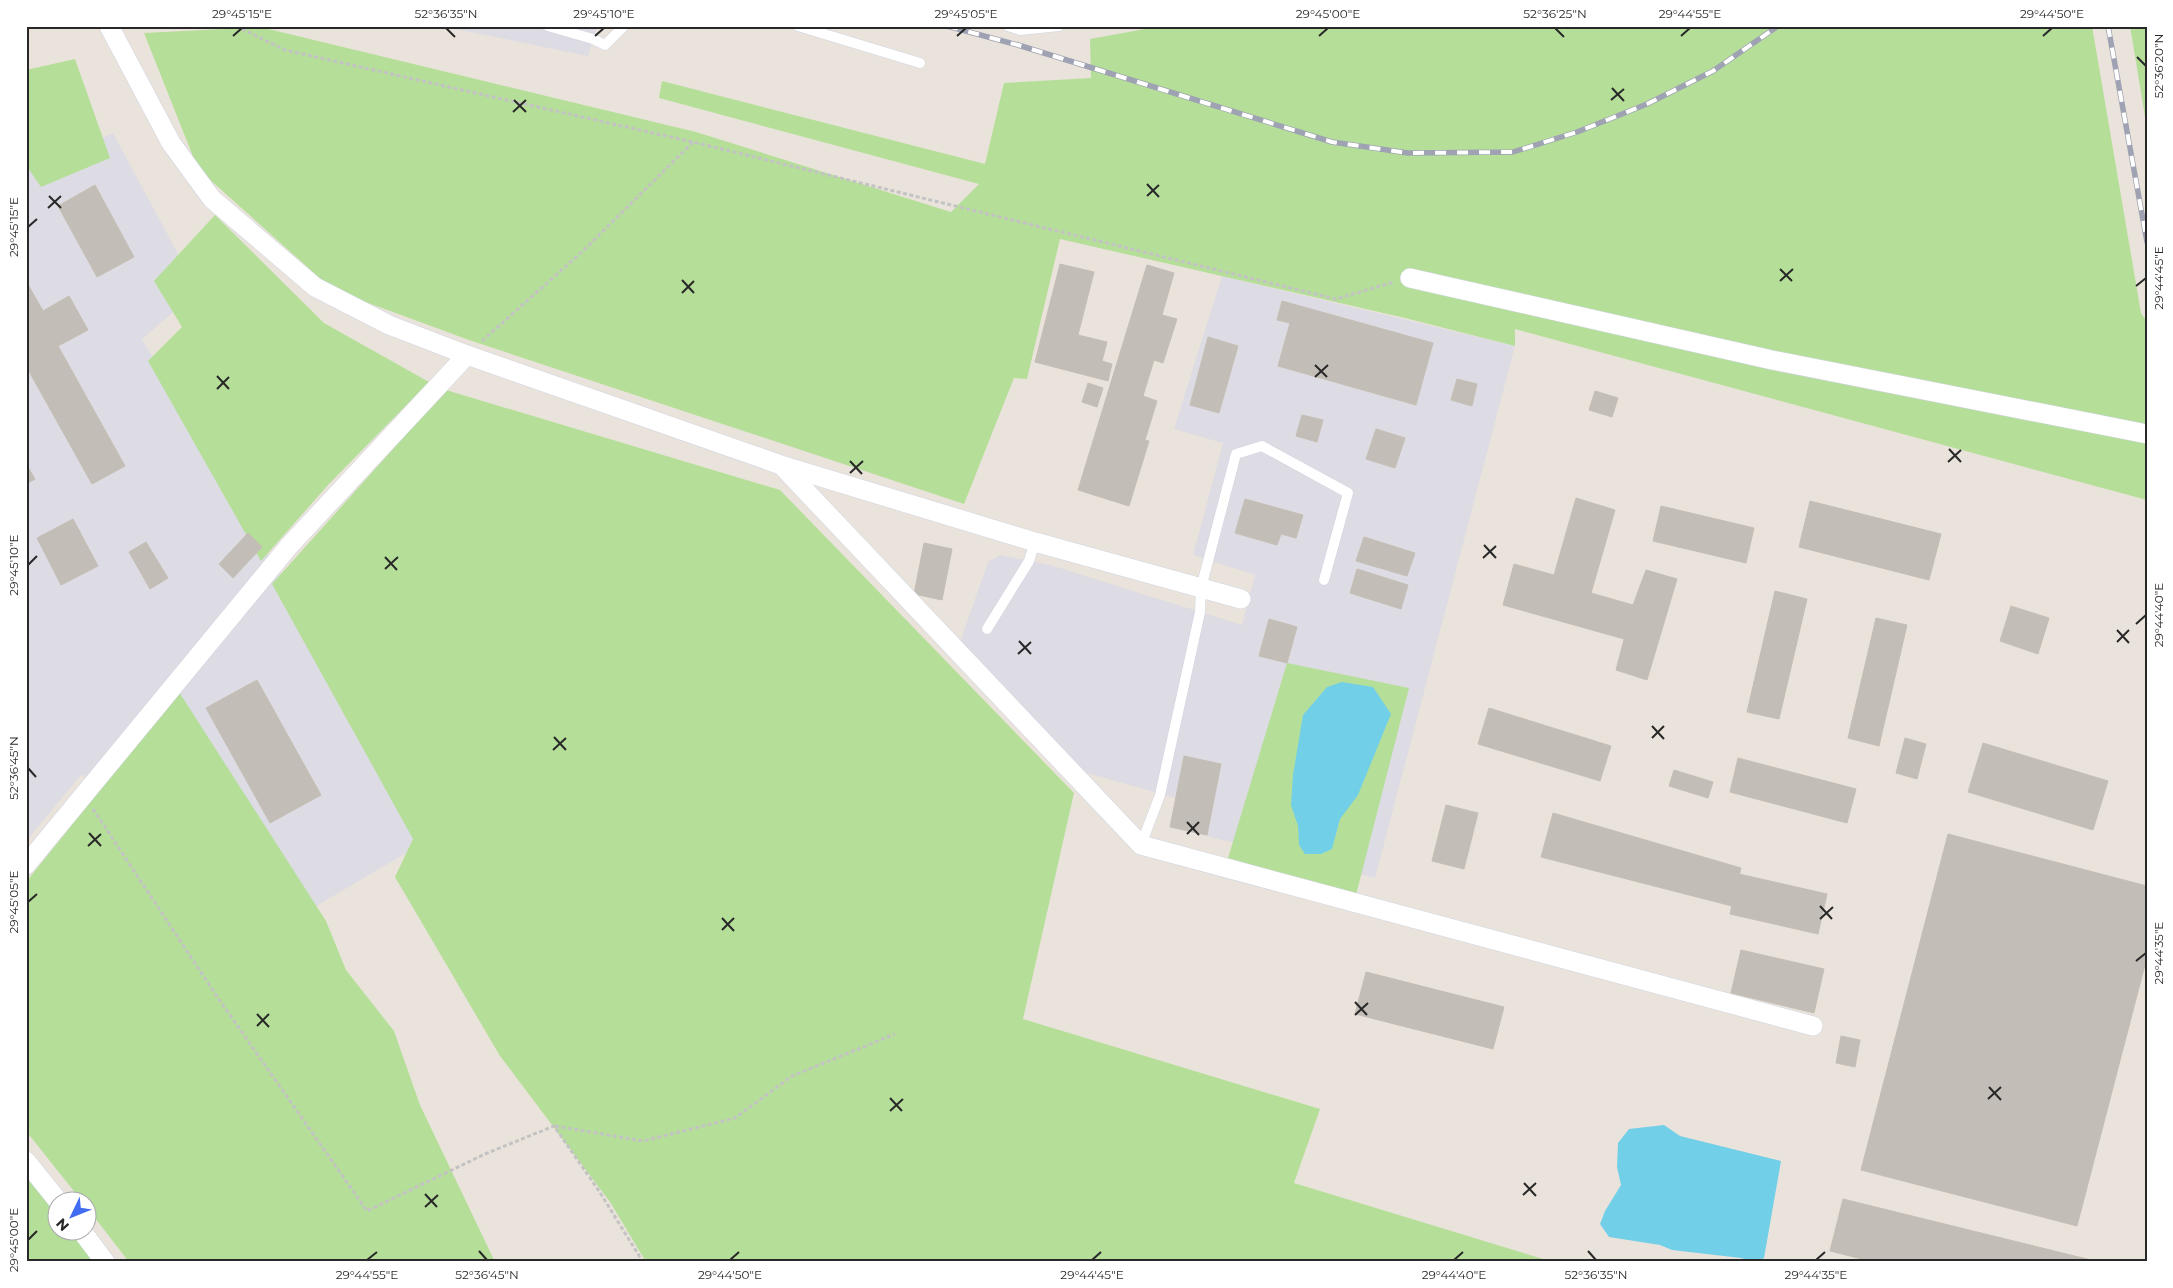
<svg xmlns="http://www.w3.org/2000/svg" width="2173" height="1288" viewBox="0 0 2173 1288" font-family="Montserrat,sans-serif">
  <style>
    .industrial { fill: #dddbe3 }
    .green { fill: #b5df99 }
    .water { fill: #72cfe8 }
    .building { fill: #c2bdb6; stroke: #c5beb5 }
    .lines { fill: none; stroke-linecap: round; stroke-linejoin: round }
    .lane-casing { stroke: #d0d4e1; stroke-width: 11 }
    .street-casing { stroke: #d0d4e1; stroke-width: 20 }
    .path { stroke: #c3c3c3; stroke-width: 3; stroke-dasharray: 4 2.5; stroke-linecap: butt }
    .lane { stroke: #fff; stroke-width: 10 }
    .street { stroke: #fff; stroke-width: 19 }
    .rail-casing { stroke: #9ea2b2; stroke-width: 5.5 }
    .rail { stroke: #fff; stroke-width: 4; stroke-dasharray: 11; stroke-linecap: butt }
    .ticks { fill: none; stroke: #282828; stroke-width: 2 }
    .neatline { fill: none; stroke: #282828; stroke-width: 2 }
    .ticks-label { font-size: 12px; text-anchor: middle; fill: #282828 }
  </style>
  <rect width="100%" height="100%" fill="#eae3db"/>
  <path class="industrial" d="M441,26H597L588,56Z
    M26,97L62,156L113,133L198,291L142,339L275,565L420,845L214,966L82,774L26,841Z
    M1222,276L1515,346L1375,878L1170,827L1176,798L1083,772L959,645L988,562L1000,555L1050,565L1242,625L1255,575L1193,555L1223,443L1174,429Z"/>
  <path class="green" d="M1161,26H2092L2141,313L2147,322V500L1515,329V346L1405,318L1060,239L1027,379L1014,378L964,504L469,340L333,290L198,169L144,33L260,27L696,132L951,212L979,184L659,98L662,81L985,164L1004,83L1091,78L1090,39Z
    M2130,26H2147V129Z
    M75,59L110,158L41,187L26,165V70Z
    M215,215L324,323L429,382L328,485L261,561L148,361L182,327L154,281Z
    M446,390L780,490L1074,793L1023,1019L1320,1109L1294,1183L1553,1262H646L610,1202L500,1056L395,877L413,839L272,584Z
    M1287,663L1409,688L1356,895L1228,858Z
    M179,692L326,921L346,970L394,1031L420,1105L495,1262H129L88,1209V1200H81L26,1131V882Z
    M26,1160L57,1202L58,1230L79,1231L102,1262H26Z"/>
  <path class="water" d="M1342,682L1373,687L1391,714L1358,795L1340,819L1332,849L1321,854H1305L1299,845L1298,826L1291,805L1293,775L1303,715L1327,687Z
    M1664,1125L1680,1136L1781,1161L1764,1258L1753,1262L1741,1258L1672,1250L1660,1245L1609,1237L1600,1224L1605,1211L1621,1185L1617,1167L1618,1143L1629,1129Z"/>
  <path class="building" d="M95,185L134,257L97,277L58,206Z
    M1060,264L1094,272L1078,335L1107,342L1102,361L1112,364L1108,381L1035,362Z
    M1147,265L1174,273L1162,315L1177,319L1163,363L1154,360L1143,396L1157,401L1145,440L1149,441L1129,506L1078,490Z
    M26,281L43,311L69,296L88,330L58,346L125,466L92,484L26,366Z
    M1282,301L1433,343L1416,405L1278,366L1290,323L1277,320Z
    M1208,337L1238,346L1219,413L1190,405Z
    M1457,379L1477,384L1472,406L1451,400Z
    M1088,383L1103,388L1097,407L1082,402Z
    M1595,391L1618,398L1612,417L1589,410Z
    M1302,415L1323,420L1317,442L1296,436Z
    M1376,429L1405,438L1395,468L1366,459Z
    M26,464L35,479L26,484Z
    M1576,498L1615,510L1591,593L1633,605L1624,639L1503,605L1514,564L1554,575Z
    M1245,499L1303,515L1296,538L1281,534L1277,545L1235,533Z
    M1810,501L1941,534L1929,580L1799,547Z
    M1661,506L1754,528L1746,563L1653,541Z
    M73,519L98,566L61,585L37,538Z
    M248,533L262,547L233,578L219,564Z
    M1364,537L1415,553L1407,576L1356,561Z
    M146,542L168,578L150,589L129,552Z
    M924,543L952,549L942,600L914,594Z
    M1357,569L1408,585L1401,609L1350,593Z
    M1646,570L1677,579L1647,680L1616,670L1633,605Z
    M1775,591L1807,599L1779,719L1747,712Z
    M2011,606L2049,618L2038,654L2000,641Z
    M1876,618L1907,625L1879,746L1848,738Z
    M1269,619L1297,627L1287,663L1259,656Z
    M257,680L321,795L270,823L206,708Z
    M1489,708L1611,746L1600,781L1478,744Z
    M1905,738L1926,744L1917,779L1896,773Z
    M1983,743L2108,781L2093,830L1968,792Z
    M1184,756L1221,764L1207,835L1170,827Z
    M1738,758L1856,789L1847,823L1730,792Z
    M1674,770L1713,782L1708,798L1669,786Z
    M1446,805L1478,813L1464,869L1432,861Z
    M1553,813L1741,868L1732,906L1541,857Z
    M1948,834L2147,886V957L2077,1226L1861,1170Z
    M1739,874L1827,894L1818,934L1730,914Z
    M1741,950L1824,969L1814,1013L1731,993Z
    M1366,972L1504,1007L1493,1049L1355,1014Z
    M1841,1036L1860,1040L1855,1067L1836,1063Z
    M1843,1199L2099,1262H1874L1830,1251Z"/>
  <g class="lines">
    <defs>
      <path id="lane" d="M548,26L593,39L605,45L624,26
        M798,26L920,63
        M1008,26L1020,30L1059,26
        M987,629L1029,561L1035,542
        M1141,845L1160,795L1200,612L1201,588L1236,454L1262,446L1348,493L1324,580"/>
      <path id="street" d="M109,26L171,143L212,199L315,287L389,325L467,355L781,465L1035,542L1241,599
        M1410,278L1772,360L2147,434
        M783,467L1141,845L1813,1026
        M26,865L289,546L467,355
        M26,1161L58,1201
        M81,1230L105,1262"/>
    </defs>
    <use href="#lane" class="lane-casing"/>
    <use href="#street" class="street-casing"/>
    <path class="path" d="M236,26L285,50L693,142L1336,299L1394,282
      M482,341L584,250L693,142
      M93,809L218,998L367,1211L485,1154L554,1126L599,1191L643,1262
      M555,1126L643,1141L735,1118L792,1076L895,1034"/>
    <use href="#lane" class="lane"/>
    <use href="#street" class="street"/>
    <defs>
      <path id="rail" d="M947,26L1018,45L1332,142L1408,153L1513,152L1577,132L1647,104L1713,71L1778,26
        M2108,26L2147,242"/>
    </defs>
    <use href="#rail" class="rail-casing"/>
    <use href="#rail" class="rail"/>
  </g>
  <path class="ticks" d="M446,28L455,37M1555,28L1564,37M233,36L242,28M595,36L604,28M957,36L966,28M1319,36L1328,28M1681,36L1690,28M2043,36L2052,28M2137,57L2146,66M1612,88L1624,101M514,100L526,112M1611,100L1624,89M513,112L526,100M1147,184L1159,197M49,196L61,208M1147,196L1159,185M48,208L61,196M28,227L37,219M1780,269L1792,281M682,280L694,293M1780,281L1793,269M2136,286L2146,278M682,293L694,281M1315,365L1327,377M217,376L229,389M1315,377L1328,365M217,389L229,377M1949,449L1961,462M850,461L862,474M1948,462L1961,450M850,473L863,461M1484,545L1496,558M385,557L397,570M1483,558L1496,546M28,565L37,556M385,569L398,557M2136,624L2146,615M2117,630L2129,643M1019,641L1031,654M2117,642L2129,630M1018,654L1031,642M1652,726L1664,739M554,737L566,750M1652,738L1664,726M553,750L566,738M28,768L36,777M1187,822L1199,835M89,833L101,846M1187,834L1199,822M88,846L101,834M28,902L37,894M1820,906L1832,919M722,918L734,931M1820,919L1833,907M722,930L734,918M2136,961L2146,953M1355,1002L1367,1015M257,1014L269,1027M1355,1015L1368,1003M257,1026L269,1014M1989,1087L2001,1100M890,1098L902,1111M1988,1099L2001,1087M890,1111L903,1099M1524,1183L1536,1196M425,1194L437,1207M1523,1195L1536,1183M425,1207L438,1195M28,1240L37,1231M479,1251L487,1260M1588,1251L1596,1260M367,1260L377,1252M730,1260L739,1252M1092,1260L1101,1252M1454,1260L1463,1252M1816,1260L1825,1252"/>
  <rect width="2173" height="1288" fill="none" stroke="#ffffff" stroke-width="55"/>
  <g transform="translate(72 1216) rotate(227)"><circle r="24" fill="#ffffff" stroke="#a9a9a9"/>
  <path d="M0-4L9 19L0 12L-9 19Z" fill="#416cf1"/>
  <text y="-8" font-size="14" font-weight="bold" text-anchor="middle" fill="#282828">N</text>
  </g>
  <rect x="28" y="28" width="2118" height="1232" class="neatline"/>
  <g class="ticks-label">
    <text x="242" y="18">29°45'15"E</text>
    <text x="446" y="18">52°36'35"N</text>
    <text x="604" y="18">29°45'10"E</text>
    <text x="966" y="18">29°45'05"E</text>
    <text x="1328" y="18">29°45'00"E</text>
    <text x="1555" y="18">52°36'25"N</text>
    <text x="1690" y="18">29°44'55"E</text>
    <text x="2052" y="18">29°44'50"E</text>
    <text transform="translate(2159 66) rotate(-90)" y="4">52°36'20"N</text>
    <text transform="translate(14 227) rotate(-90)" y="4">29°45'15"E</text>
    <text transform="translate(2159 278) rotate(-90)" y="4">29°44'45"E</text>
    <text transform="translate(14 565) rotate(-90)" y="4">29°45'10"E</text>
    <text transform="translate(2159 615) rotate(-90)" y="4">29°44'40"E</text>
    <text transform="translate(14 768) rotate(-90)" y="4">52°36'45"N</text>
    <text transform="translate(14 902) rotate(-90)" y="4">29°45'05"E</text>
    <text transform="translate(2159 953) rotate(-90)" y="4">29°44'35"E</text>
    <text transform="translate(14 1240) rotate(-90)" y="4">29°45'00"E</text>
    <text x="367" y="1279">29°44'55"E</text>
    <text x="487" y="1279">52°36'45"N</text>
    <text x="730" y="1279">29°44'50"E</text>
    <text x="1092" y="1279">29°44'45"E</text>
    <text x="1454" y="1279">29°44'40"E</text>
    <text x="1596" y="1279">52°36'35"N</text>
    <text x="1816" y="1279">29°44'35"E</text>
  </g>
</svg>
